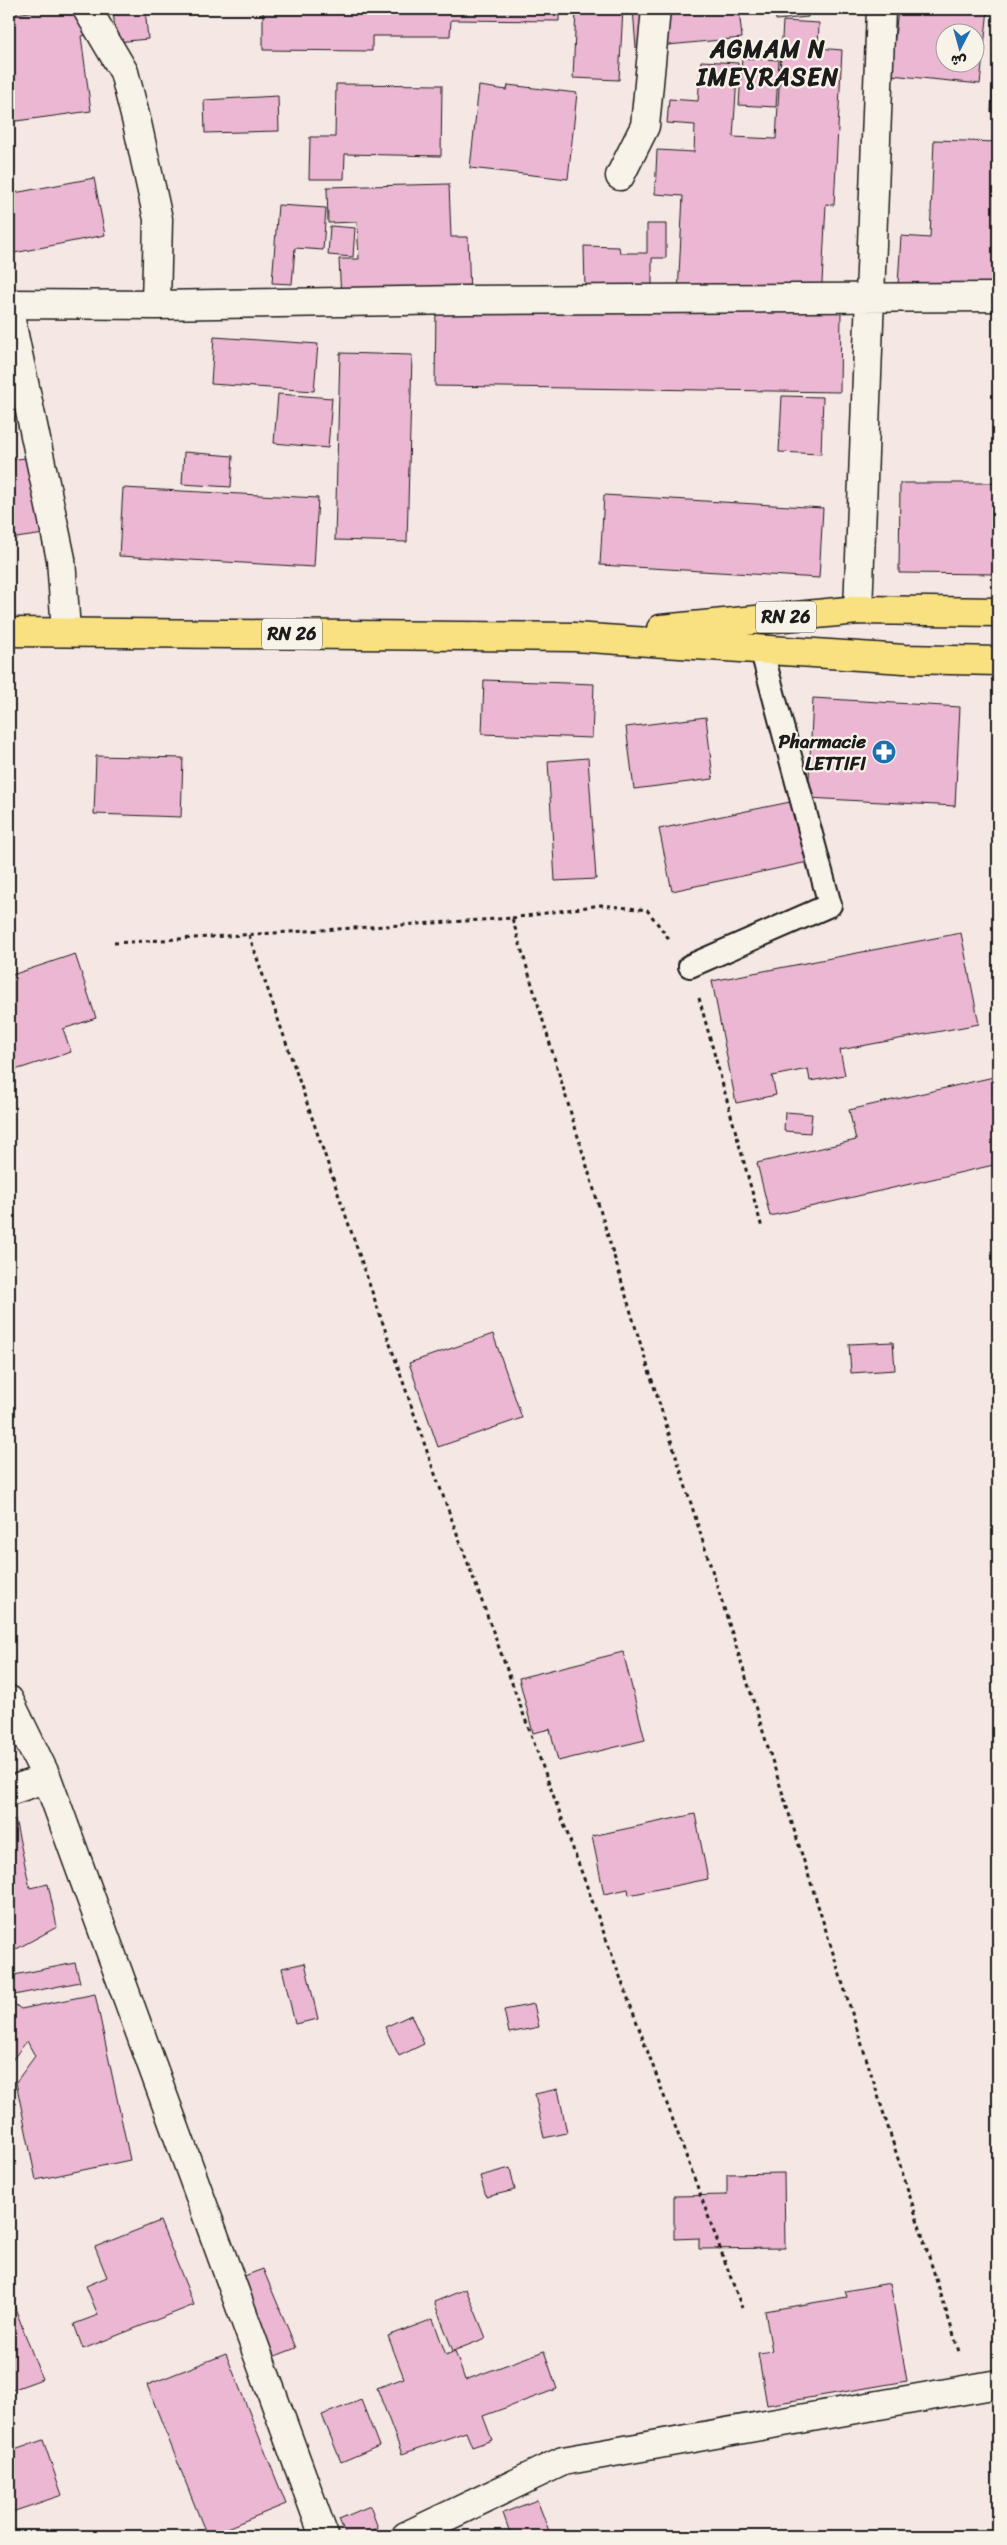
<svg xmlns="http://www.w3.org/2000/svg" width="1007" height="2545" viewBox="0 0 1007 2545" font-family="Sriracha,'Playpen Sans Arabic',sans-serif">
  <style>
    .building { fill: #ecb7d2; stroke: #1c1c1c; fill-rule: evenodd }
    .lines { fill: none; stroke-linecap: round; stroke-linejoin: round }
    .lane-casing { stroke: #1c1c1c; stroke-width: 26 }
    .street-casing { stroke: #1c1c1c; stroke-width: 31 }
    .primary-casing { stroke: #1c1c1c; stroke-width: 31 }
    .path { stroke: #1c1c1c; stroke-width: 3; stroke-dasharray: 4 4; stroke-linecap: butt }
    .lane { stroke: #f7f3e8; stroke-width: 22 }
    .street { stroke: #f7f3e8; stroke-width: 28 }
    .primary { stroke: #f9e181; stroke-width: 28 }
    .labels { text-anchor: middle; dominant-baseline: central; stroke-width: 4.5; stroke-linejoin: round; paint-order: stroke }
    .shield { fill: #f7f3e8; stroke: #5e5c59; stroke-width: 1 }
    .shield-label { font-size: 18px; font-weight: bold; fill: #1c1c1c }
    .poi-label { font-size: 19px; font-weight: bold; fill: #1c1c1c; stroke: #f7f3e8; text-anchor: end }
    .district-label { font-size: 24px; font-weight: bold; letter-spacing: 1px; fill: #1c1c1c; stroke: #f7f3e8 }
  </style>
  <rect width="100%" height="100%" fill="#f5e7e4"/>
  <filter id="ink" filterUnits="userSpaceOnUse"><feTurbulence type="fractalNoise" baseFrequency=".02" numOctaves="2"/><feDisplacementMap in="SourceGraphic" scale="10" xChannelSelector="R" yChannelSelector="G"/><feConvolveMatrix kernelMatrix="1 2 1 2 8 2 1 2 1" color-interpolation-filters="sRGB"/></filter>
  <g filter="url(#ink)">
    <path class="building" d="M49,9H103L106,33L81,36L91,111L9,122V15Z
      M113,9H145L148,39L116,42Z
      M263,9H559V21L451,20L450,36H372V51L263,50Z
      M576,9H623L619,80L573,78Z
      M633,9H739L742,38L636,48Z
      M775,9H808V17L776,20Z
      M898,9H988L980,84L891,75ZM944,32H974V62H944Z
      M783,21L819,23L818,48L842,50L834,205L826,204L821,302L678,294L683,196L655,194L657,150L694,152L695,125L667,123L669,99L698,101L701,61L738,63L733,137L776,139Z
      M995,41H998V113L991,112Z
      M742,58L779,60L776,107L739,105Z
      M336,84L442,85L441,156L345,154L344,179H309L310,137H335Z
      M508,85L577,93L568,179L470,168L479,86L507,90Z
      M278,96L279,131L205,133L204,100Z
      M934,140L998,142V289L898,284L901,236L930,238Z
      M94,178L105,235L9,254V194Z
      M449,184L451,237H468L470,295L341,298L339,259H359L357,222L328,223L327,187Z
      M278,205L326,208L323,250L295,248L292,284L272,283Z
      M647,224H666V258H652V288L585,289L584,246L619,247L620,253H647Z
      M330,226L355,228L353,257L328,255Z
      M436,304L841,310L840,392L435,386Z
      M214,337L318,344L314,391L211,384Z
      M340,353L412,355L407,542L335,540Z
      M278,394L332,398L328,448L274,443Z
      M782,396L823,397L821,454L779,452Z
      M184,452L233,456L231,487L182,484Z
      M34,457L44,534L9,539V460Z
      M900,483H998V574L899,573Z
      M123,488L318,498L314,567L119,556Z
      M604,495L823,508L819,578L600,565Z
      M484,680L594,684L592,738L482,734Z
      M813,698L960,707L955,806L808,798Z
      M706,717L713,779L634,789L626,727Z
      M96,756L183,758L181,817L94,814Z
      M9,758L15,809L9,810Z
      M588,758L596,879L555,881L548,761Z
      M795,801L808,862L672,891L659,829Z
      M961,933L979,1024L840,1050L845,1075L810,1081L808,1069L772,1076L776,1095L736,1103L712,981Z
      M75,954L96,1018L63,1029L71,1052L9,1072V976Z
      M998,1076V1164L770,1216L757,1163L856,1140L849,1110Z
      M785,1112L812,1114L810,1133L784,1131Z
      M493,1334L522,1418L438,1447L409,1363Z
      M893,1342L895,1370L851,1373L849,1344Z
      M623,1652L645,1740L558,1761L550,1729L533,1733L519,1678Z
      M695,1814L708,1879L629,1895L628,1889L604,1894L592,1836Z
      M15,1819L30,1888L48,1884L57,1927L9,1953V1823Z
      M75,1963L80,1982L9,1996V1976Z
      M305,1963L318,2019L295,2024L282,1968Z
      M95,1994L130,2160L36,2180L16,2082L35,2056L27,2041L9,2064V2000L21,2009Z
      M534,2004L539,2027L509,2033L504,2010Z
      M411,2015L424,2044L399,2056L385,2027Z
      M558,2089L567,2133L544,2138L535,2094Z
      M510,2168L515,2190L486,2197L480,2176Z
      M784,2173L785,2248L699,2249V2238L674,2239V2196L727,2195V2174Z
      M160,2221L194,2305L83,2349L74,2324L98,2315L86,2286L107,2277L95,2247Z
      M263,2269L296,2348L270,2358L239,2278Z
      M890,2283L907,2381L767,2405L758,2353L772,2351L765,2311L847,2297L845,2291Z
      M466,2289L486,2338L453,2351L434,2302Z
      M9,2292L42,2379L9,2391Z
      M433,2319L446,2355L455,2351L465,2380L544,2351L557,2389L483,2416L492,2440L472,2447L466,2432L402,2454L377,2388L404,2378L388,2336Z
      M226,2354L286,2504L207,2536L147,2385Z
      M361,2400L379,2446L341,2462L322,2415Z
      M43,2440L62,2495L9,2513V2452Z
      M537,2500L551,2536H511L503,2513Z
      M370,2506L378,2528L359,2536H346L339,2519Z"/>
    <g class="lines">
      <defs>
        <path id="lane" d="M690,966L830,905L761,648"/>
        <path id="street" d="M87,9L124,72L137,123L158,219L156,305
          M620,176L645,126L656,9
          M9,304L156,305L464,300L998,297
          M9,311L61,559L66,631
          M858,610L881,9
          M9,1700L47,1778L324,2536
          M9,1791L47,1778
          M406,2536L563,2461L998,2384"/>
        <path id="primary" d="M661,629L858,610L998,612
          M9,632L574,637L904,659L998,661"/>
      </defs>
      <use href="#lane" class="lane-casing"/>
      <use href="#street" class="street-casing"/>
      <use href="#primary" class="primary-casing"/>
      <path class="path" d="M512,918L601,905L647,910L670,940
        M249,935L431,1463L742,2308
        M114,943L512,918L639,1339L960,2355
        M699,998L762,1228"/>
      <use href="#lane" class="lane"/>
      <use href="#street" class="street"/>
      <use href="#primary" class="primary"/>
    </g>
  </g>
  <defs>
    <symbol id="pharmacy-disc" viewBox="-11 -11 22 22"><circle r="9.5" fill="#1f6fb2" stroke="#f7f3e8"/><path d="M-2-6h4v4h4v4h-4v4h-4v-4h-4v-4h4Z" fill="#fff"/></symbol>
  </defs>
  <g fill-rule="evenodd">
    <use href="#pharmacy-disc" x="870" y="738" width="28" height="28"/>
  </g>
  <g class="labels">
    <g class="shield">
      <rect x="756" y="601.5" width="60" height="31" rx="4"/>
      <rect x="262" y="618.5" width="60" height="31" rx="4"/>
    </g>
    <g class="shield-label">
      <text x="786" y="617">RN 26</text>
      <text x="292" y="634">RN 26</text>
    </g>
    <g class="poi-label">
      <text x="866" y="741">Pharmacie<tspan x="866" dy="22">LETTIFI</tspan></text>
    </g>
    <g class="district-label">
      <text x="768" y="49">AGMAM N<tspan x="768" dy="28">IMEƔRASEN</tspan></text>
    </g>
  </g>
  <rect width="1007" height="2545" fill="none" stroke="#f7f3e8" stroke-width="30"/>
  <rect x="15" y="15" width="977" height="2515" fill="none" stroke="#1c1c1c" stroke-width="2" filter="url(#ink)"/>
  <g transform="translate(960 48) rotate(186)"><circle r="24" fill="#f7f3e8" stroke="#9f9d96"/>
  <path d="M0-4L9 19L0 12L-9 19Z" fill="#1f6fb2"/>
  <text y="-8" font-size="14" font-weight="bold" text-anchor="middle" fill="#1c1c1c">ش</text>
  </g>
</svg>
